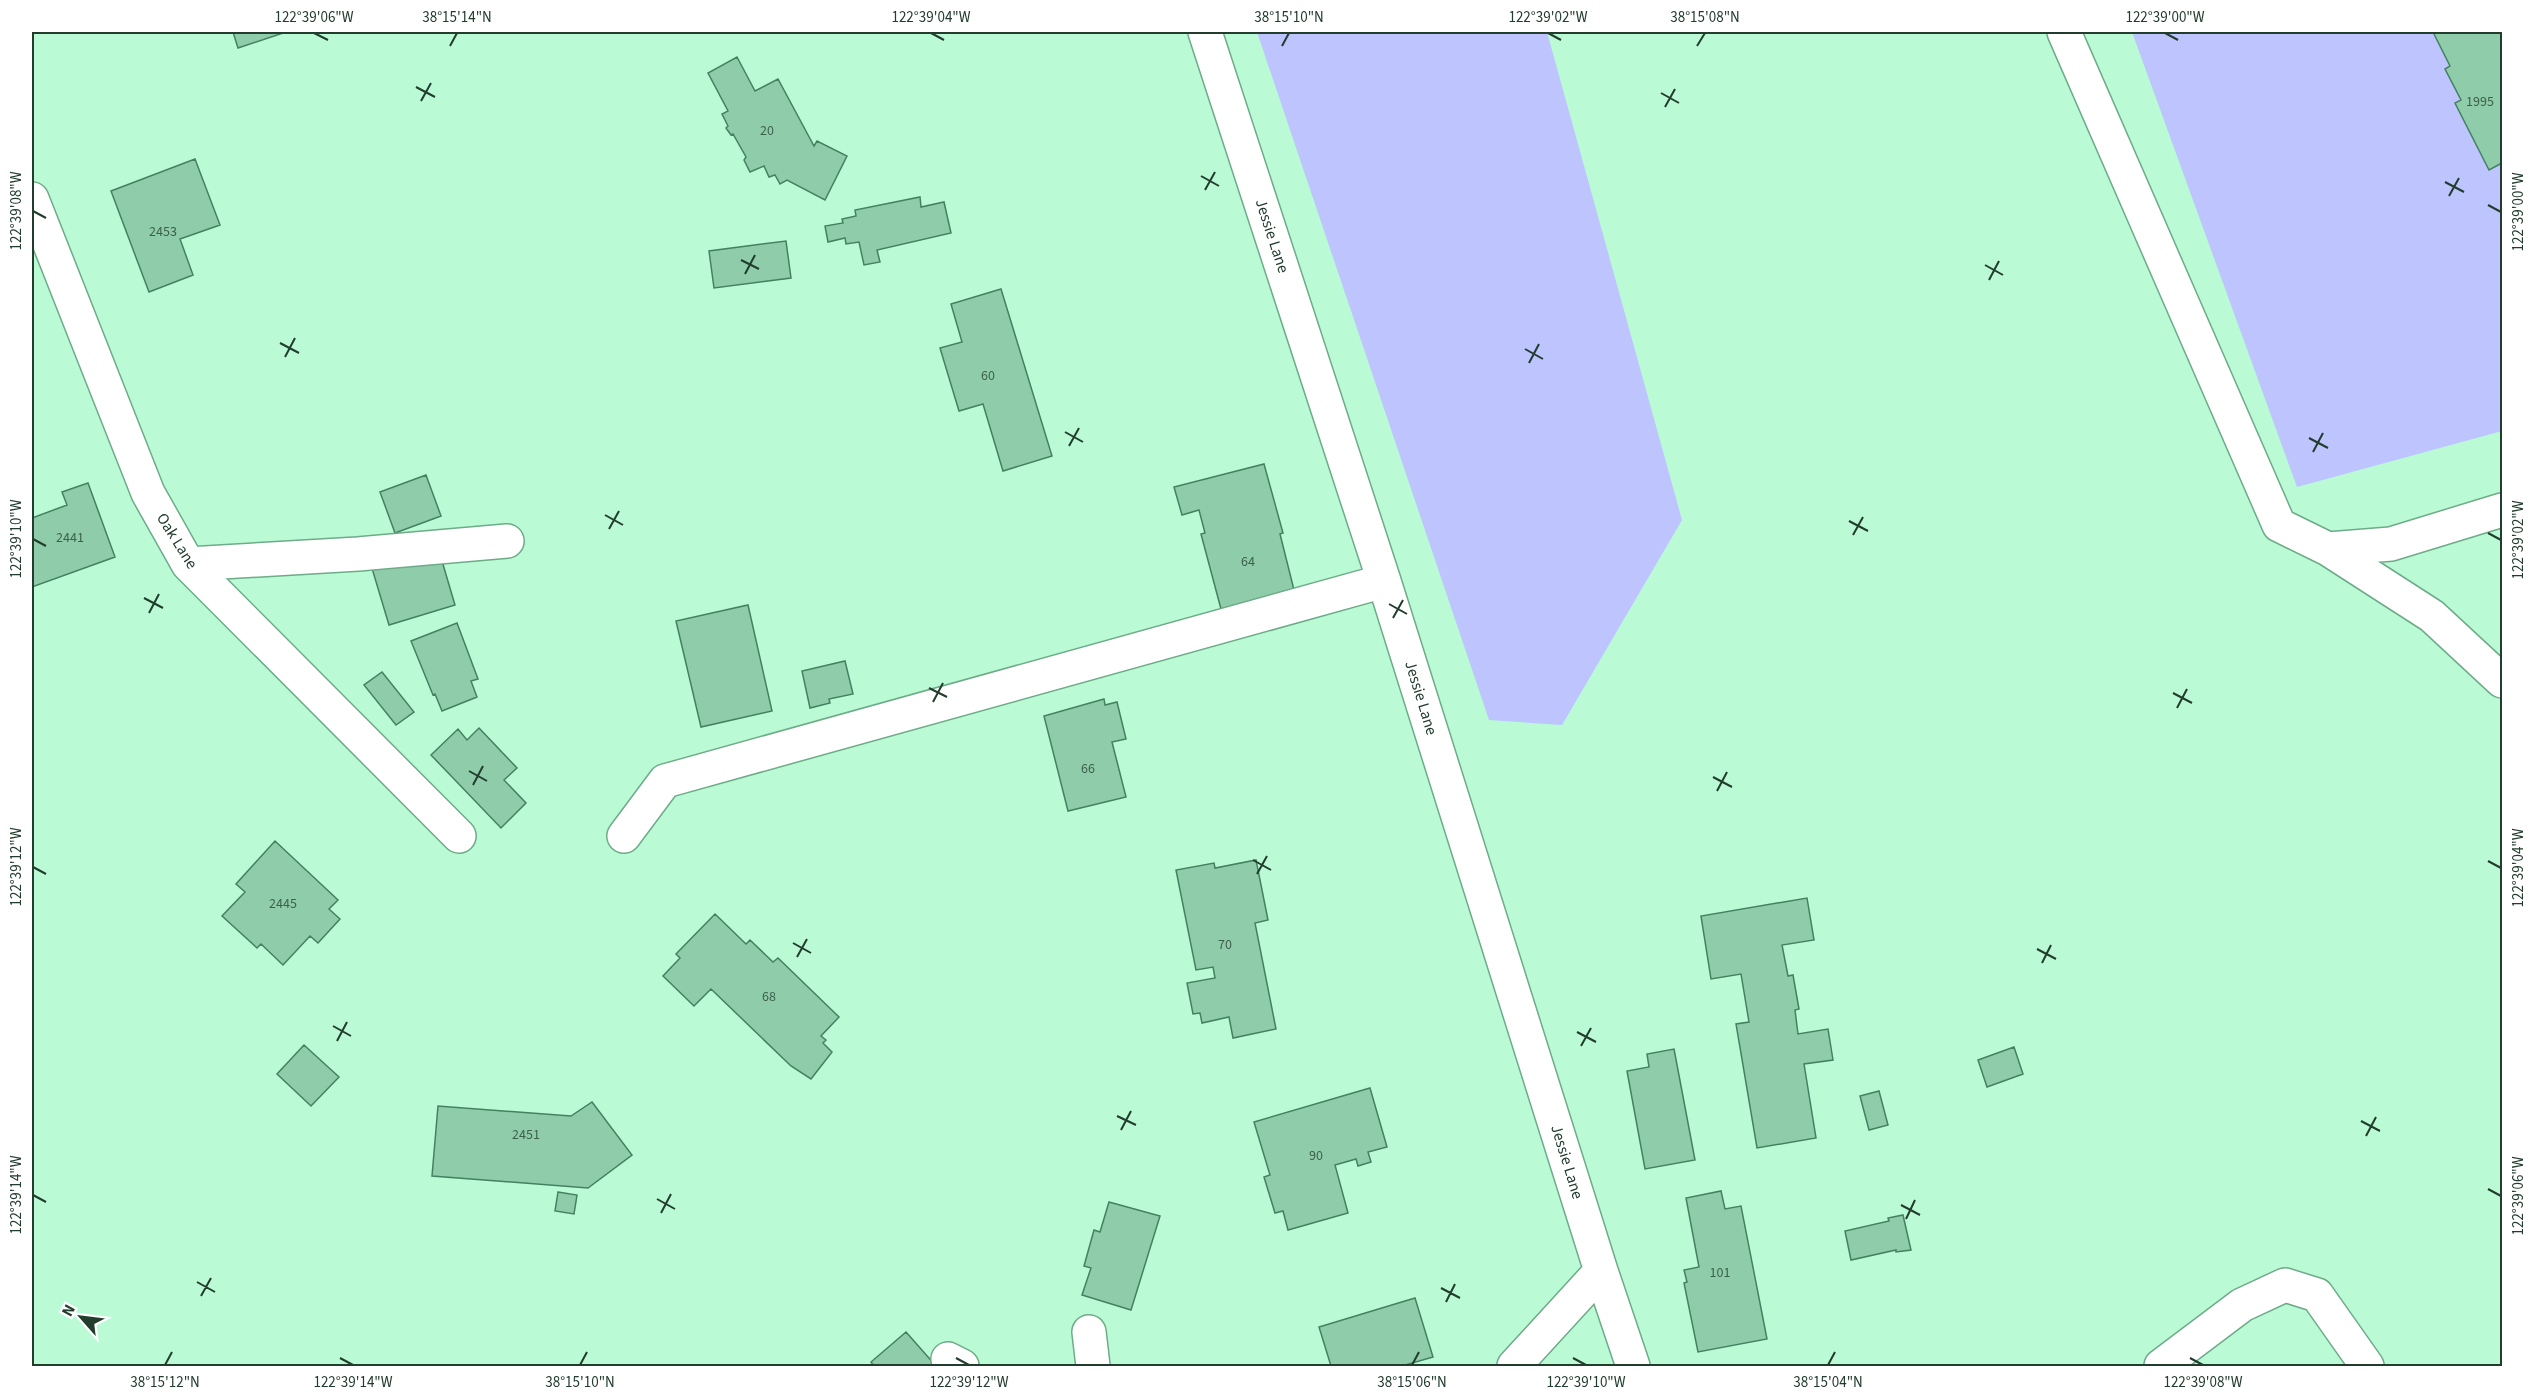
<svg xmlns="http://www.w3.org/2000/svg" width="2534" height="1398" viewBox="0 0 2534 1398" font-family="'Source Sans 3',sans-serif">
  <style>
    .green { fill: #bdc4fe }
    .building { fill: #8fcdaa; stroke: #458161; stroke-width: 1.5 }
    .lines { fill: none; stroke-linecap: round; stroke-linejoin: round }
    .minor-casing { stroke: #6eab89; stroke-width: 36 }
    .minor { stroke: #fff; stroke-width: 33 }
    .ticks { fill: none; stroke: #223c2d; stroke-width: 2 }
    .labels { text-anchor: middle; dominant-baseline: central; stroke-width: 4.5; stroke-linejoin: round; paint-order: stroke }
    .number-label { font-size: 14px; fill: #3d604c }
    .street-label { font-size: 16px; fill: #223c2d; stroke: #fff }
    .neatline { fill: none; stroke: #223c2d; stroke-width: 2 }
    .ticks-label { font-size: 15px; text-anchor: middle; fill: #223c2d }
  </style>
  <rect width="100%" height="100%" fill="#bafad5"/>
  <path class="green" d="M1257,32H1547L1682,520L1562,725L1489,720Z
    M2132,32H2502V431L2297,487Z"/>
  <path class="building" d="M233,32H286L238,48Z
    M2433,32H2501L2502,35V163L2489,170L2455,103L2461,100L2445,69L2450,66Z
    M737,57L755,91L778,79L814,146L817,141L847,156L825,200L787,180L780,184L775,175L769,177L764,166L750,172L744,160L746,157L733,134L731,135L726,128L728,126L722,114L728,111L708,73Z
    M195,159L220,225L180,239L193,275L149,292L111,191Z
    M920,197L921,207L944,202L951,233L877,250L880,262L864,265L859,242L846,244L845,238L828,242L825,226L843,223L842,219L856,216L855,210Z
    M786,241L791,278L714,288L709,251Z
    M1001,289L1052,456L1003,471L983,404L959,411L940,348L962,342L951,304Z
    M1264,464L1283,533L1280,534L1294,590L1221,609L1201,534L1205,533L1199,510L1182,515L1174,487Z
    M426,475L441,516L395,533L380,492Z
    M88,483L115,557L32,587V518L67,505L62,492Z
    M442,561L455,605L389,625L371,565Z
    M748,605L772,711L701,727L676,621Z
    M457,623L478,679L471,681L477,697L442,711L435,694L433,695L411,641Z
    M845,661L853,694L829,699L830,703L810,708L802,671Z
    M382,672L414,712L396,725L364,685Z
    M1104,699L1105,705L1117,702L1126,739L1112,742L1126,797L1068,811L1044,716Z
    M479,728L517,768L504,780L526,803L501,828L431,755L458,729L467,740Z
    M275,841L338,900L329,909L340,919L318,943L310,936L283,965L261,944L257,948L222,916L245,892L236,884Z
    M1256,860L1268,920L1255,923L1276,1029L1233,1038L1229,1017L1202,1023L1200,1013L1193,1014L1187,983L1215,978L1213,967L1196,970L1176,870L1214,863L1215,868Z
    M1807,898L1814,940L1782,945L1788,976L1793,975L1799,1009L1795,1010L1798,1034L1828,1029L1833,1060L1804,1064L1816,1138L1757,1148L1736,1024L1749,1022L1741,974L1711,979L1701,916Z
    M715,914L746,944L750,940L773,962L778,958L839,1017L821,1036L826,1040L823,1043L832,1052L811,1079L791,1066L711,989L694,1006L663,976L680,958L676,954Z
    M304,1045L339,1077L311,1106L277,1074Z
    M2014,1047L2023,1074L1987,1087L1978,1060Z
    M1674,1049L1695,1160L1645,1169L1627,1071L1649,1067L1647,1054Z
    M1370,1088L1387,1147L1368,1152L1371,1162L1358,1166L1356,1159L1335,1165L1348,1213L1288,1230L1283,1211L1275,1213L1264,1177L1270,1175L1254,1122Z
    M1879,1091L1888,1125L1869,1130L1860,1096Z
    M592,1102L632,1155L588,1188L432,1176L438,1106L571,1116Z
    M1721,1191L1725,1209L1741,1206L1767,1339L1698,1352L1684,1283L1687,1282L1684,1270L1699,1267L1686,1198Z
    M558,1192L577,1195L574,1214L555,1211Z
    M1109,1202L1160,1216L1131,1310L1082,1295L1091,1268L1084,1266L1094,1230L1100,1232Z
    M1903,1215L1911,1250L1896,1252V1250L1851,1260L1845,1231L1889,1221L1888,1218Z
    M1415,1298L1433,1357L1402,1366H1331L1319,1327Z
    M906,1332L936,1366H874L871,1362Z"/>
  <g class="lines">
    <defs>
      <path id="minor" d="M1205,32L1384,581L1601,1271L1633,1366
        M2064,32L2279,525L2328,549L2391,544L2502,510
        M32,199L148,493L188,564L459,836
        M2328,549L2432,616L2502,681
        M188,564L358,554L507,541
        M624,836L665,781L1384,581
        M1089,1332L1093,1366
        M948,1359L962,1366
        M1514,1366L1601,1271
        M2161,1366L2242,1305L2285,1285L2317,1295L2367,1366"/>
    </defs>
    <use href="#minor" class="minor-casing"/>
    <use href="#minor" class="minor"/>
  </g>
  <path class="ticks" d="M314,33L328,40M931,33L944,40M1548,33L1561,40M2165,33L2178,40M450,46L457,33M1282,46L1289,33M1697,46L1705,33M416,87L435,97M1661,93L1679,103M421,101L431,83M1665,107L1675,89M1201,176L1219,186M2445,182L2464,192M1205,190L1215,172M2449,196L2459,178M2488,205L2501,212M33,211L46,218M741,260L759,269M1985,265L2003,275M745,274L755,255M1989,280L1999,261M280,343L299,353M1525,349L1543,359M285,357L295,338M1529,363L1539,344M1065,432L1083,442M2309,438L2328,448M1069,446L1079,428M2313,452L2323,433M605,515L623,525M1849,521L1868,531M609,529L619,511M2488,533L2501,540M1853,535L1863,517M33,539L46,546M144,598L163,608M1389,604L1407,614M149,613L159,594M1393,618L1403,600M929,688L947,697M2173,693L2192,703M933,702L943,683M2177,708L2187,689M469,771L487,781M1713,777L1732,787M473,785L483,766M1717,791L1727,772M1253,860L1271,870M2488,861L2501,868M33,867L46,874M1257,874L1267,856M793,943L811,953M2037,949L2056,959M797,957L807,939M2042,963L2051,945M333,1026L351,1036M1577,1032L1596,1042M337,1041L347,1022M1581,1046L1591,1028M1117,1116L1136,1125M2361,1121L2380,1131M1121,1130L1131,1111M2366,1136L2376,1117M2488,1189L2501,1196M33,1195L46,1202M657,1199L675,1209M1901,1205L1920,1215M661,1213L671,1194M1906,1219L1915,1200M197,1282L215,1292M1441,1288L1460,1298M201,1296L211,1278M1446,1302L1455,1284M340,1358L353,1365M956,1358L969,1365M1573,1358L1586,1365M2190,1358L2203,1365M165,1365L172,1352M580,1365L587,1352M1412,1365L1419,1352M1828,1365L1835,1352"/>
  <g class="labels">
    <g class="number-label">
      <text x="2480" y="102">1995</text>
      <text x="767" y="131">20</text>
      <text x="163" y="232">2453</text>
      <text x="988" y="376">60</text>
      <text x="70" y="538">2441</text>
      <text x="1248" y="562">64</text>
      <text x="1088" y="769">66</text>
      <text x="283" y="904">2445</text>
      <text x="1225" y="945">70</text>
      <text x="769" y="997">68</text>
      <text x="526" y="1135">2451</text>
      <text x="1316" y="1156">90</text>
      <text x="1720" y="1273">101</text>
    </g>
    <g class="street-label">
      <text transform="translate(1272 236) rotate(72)">Jessie Lane</text>
      <text transform="translate(177 541) rotate(58)">Oak Lane</text>
      <text transform="translate(1421 698) rotate(73)">Jessie Lane</text>
      <text transform="translate(1567 1162) rotate(73)">Jessie Lane</text>
    </g>
  </g>
  <rect width="2534" height="1398" fill="none" stroke="#ffffff" stroke-width="66"/>
  <g transform="translate(81 1317) rotate(298)" stroke="#ffffff" stroke-width="4.5" paint-order="stroke">
  <path d="M0-4.5L10 22L0 15L-10 22Z" fill="#223c2d"/>
  <text y="-9" font-size="16" font-weight="bold" text-anchor="middle" fill="#223c2d">N</text>
  </g>
  <rect x="33" y="33" width="2468" height="1332" class="neatline"/>
  <g class="ticks-label">
    <text x="314" y="22">122°39'06"W</text>
    <text x="457" y="22">38°15'14"N</text>
    <text x="931" y="22">122°39'04"W</text>
    <text x="1289" y="22">38°15'10"N</text>
    <text x="1548" y="22">122°39'02"W</text>
    <text x="1705" y="22">38°15'08"N</text>
    <text x="2165" y="22">122°39'00"W</text>
    <text transform="translate(16 211) rotate(-90)" y="5">122°39'08"W</text>
    <text transform="translate(2518 212) rotate(-90)" y="5">122°39'00"W</text>
    <text transform="translate(16 539) rotate(-90)" y="5">122°39'10"W</text>
    <text transform="translate(2518 540) rotate(-90)" y="5">122°39'02"W</text>
    <text transform="translate(16 867) rotate(-90)" y="5">122°39'12"W</text>
    <text transform="translate(2518 868) rotate(-90)" y="5">122°39'04"W</text>
    <text transform="translate(16 1195) rotate(-90)" y="5">122°39'14"W</text>
    <text transform="translate(2518 1196) rotate(-90)" y="5">122°39'06"W</text>
    <text x="165" y="1387">38°15'12"N</text>
    <text x="353" y="1387">122°39'14"W</text>
    <text x="580" y="1387">38°15'10"N</text>
    <text x="969" y="1387">122°39'12"W</text>
    <text x="1412" y="1387">38°15'06"N</text>
    <text x="1586" y="1387">122°39'10"W</text>
    <text x="1828" y="1387">38°15'04"N</text>
    <text x="2203" y="1387">122°39'08"W</text>
  </g>
</svg>
